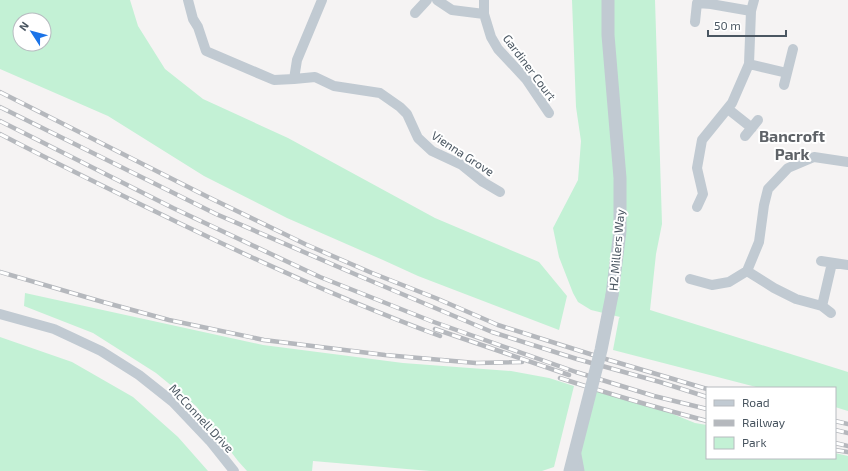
<svg xmlns="http://www.w3.org/2000/svg" width="848" height="471" viewBox="0 0 848 471" font-family="'Exo 2',sans-serif">
  <style>
    .green { fill: #c3f1d5; fill-rule: evenodd }
    .lines { fill: none; stroke-linecap: round; stroke-linejoin: round }
    .minor { stroke: #c1cad2; stroke-width: 10 }
    .tertiary { stroke: #c1cad2; stroke-width: 13 }
    .rail-casing { stroke: #b5b8bd; stroke-width: 4.5 }
    .rail { stroke: #fff; stroke-width: 3; stroke-dasharray: 9; stroke-linecap: butt }
    .tertiary-bridge { stroke: #c1cad2; stroke-width: 13 }
    .labels { text-anchor: middle; dominant-baseline: central; stroke-width: 4; stroke-linejoin: round; paint-order: stroke }
    .street-label { font-size: 12px; fill: #4a5661; stroke: #fff }
    .district-label { font-size: 16px; font-weight: bold; fill: #5f6368; stroke: #fff }
  </style>
  <rect width="100%" height="100%" fill="#f5f3f3"/>
  <path class="green" d="M0,0H130L138,26L165,69L203,99L288,138L435,218L539,262L567,296L559,330L418,276L383,260L287,218L204,176L108,116L0,69ZM20,20H44V44H20Z
    M572,0H655L662,224L656,254L650,310L848,372V411L835,407V388H760L613,350L619,318L620,317L591,310L578,302L573,293L559,257L553,228L578,180L581,141L576,107Z
    M25,293L263,345L403,363L511,371L549,378L574,386L554,467L542,471H430L313,461L312,471H247L238,461L196,406L156,373L93,333L24,306Z
    M0,337L72,362L133,397L178,437L208,471H0Z
    M592,389L653,406L695,423L707,425V458H835V453L848,456V471H570Z"/>
  <g class="lines">
    <path class="minor" d="M188,0L193,19L198,27L206,51L274,80L294,79L297,60L322,0
      M437,0L452,10L484,14
      M484,0V14L491,37L498,49L526,79L549,113
      M415,13L427,0
      M695,22L697,3L711,4L751,11
      M749,64L787,73
      M294,79L315,77L334,86L380,93L400,107L407,114L418,138L432,151L462,165L483,182L500,192
      M784,85L793,49
      M728,109L752,128
      M745,136L758,120
      M697,207L703,194L697,168L702,140L732,103L749,64L751,11L754,0
      M821,261L848,265
      M747,271L774,288L796,299L822,306L831,313
      M690,279L712,285L729,282L747,271L759,242L764,205L768,189L788,168L814,157L848,162
      M822,306L832,263
      M0,314L54,329L101,351L139,375L173,402L210,441L234,471"/>
    <path class="tertiary" d="M608,0V35L620,178V231L612,295
      M575,455L578,471"/>
    <defs>
      <path id="rail" d="M0,92L206,196L307,245L372,273L438,299L498,325L609,360L707,389
        M0,107L216,214L357,275L492,332L577,359L660,382L707,397
        M0,121L173,208L320,277L431,321L576,372L654,396L707,409
        M0,134C59,165 119,194 179,223C264,264 350,303 440,336
        M0,272L103,302L169,320L264,340L385,355L476,363L522,362
        M435,329L569,375
        M560,378C609,394 658,408 707,421
        M835,421L848,424
        M835,430L848,433
        M835,443L848,446
        M835,450L848,452"/>
    </defs>
    <use href="#rail" class="rail-casing"/>
    <use href="#rail" class="rail"/>
    <path class="tertiary-bridge" d="M570,471L601,350L612,295"/>
  </g>
  <g class="labels">
    <g class="street-label">
      <text transform="translate(530 67) rotate(53)">Gardiner Court</text>
      <text transform="translate(463 153) rotate(33)">Vienna Grove</text>
      <text transform="translate(616 250) rotate(-85)">H2 Millers Way</text>
      <text transform="translate(202 418) rotate(47)">McConnell Drive</text>
    </g>
    <g class="district-label">
      <text x="792" y="135">Bancroft<tspan x="792" dy="18">Park</tspan></text>
    </g>
  </g>
  <rect x="706" y="387" width="130" height="72" fill="#ffffff" stroke="#b7bbc0"/>
  <rect x="714" y="400" width="20" height="6" fill="#c1cad2" stroke="#b7bbc0"/>
  <text x="742" y="407" font-size="12" fill="#4a5661">Road</text>
  <rect x="714" y="420" width="20" height="6" fill="#b5b8bd" stroke="#b7bbc0"/>
  <text x="742" y="427" font-size="12" fill="#4a5661">Railway</text>
  <rect x="714" y="437" width="20" height="12" fill="#c3f1d5" stroke="#b7bbc0"/>
  <text x="742" y="447" font-size="12" fill="#4a5661">Park</text>
  <g transform="translate(32 32) rotate(306)"><circle r="19" fill="#ffffff" stroke="#b7bbc0"/>
  <path d="M0-3L7 15L0 10L-7 15Z" fill="#1a73e8"/>
  <text y="-6" font-size="11" font-weight="bold" text-anchor="middle" fill="#4a5661">N</text>
  </g>
  <path d="M708 30v6h78v-6" fill="none" stroke="#4a5661" stroke-width="2"/>
  <text x="714" y="30" font-size="12" fill="#4a5661" stroke="#ffffff" stroke-width="3" paint-order="stroke">50 m</text>
</svg>
